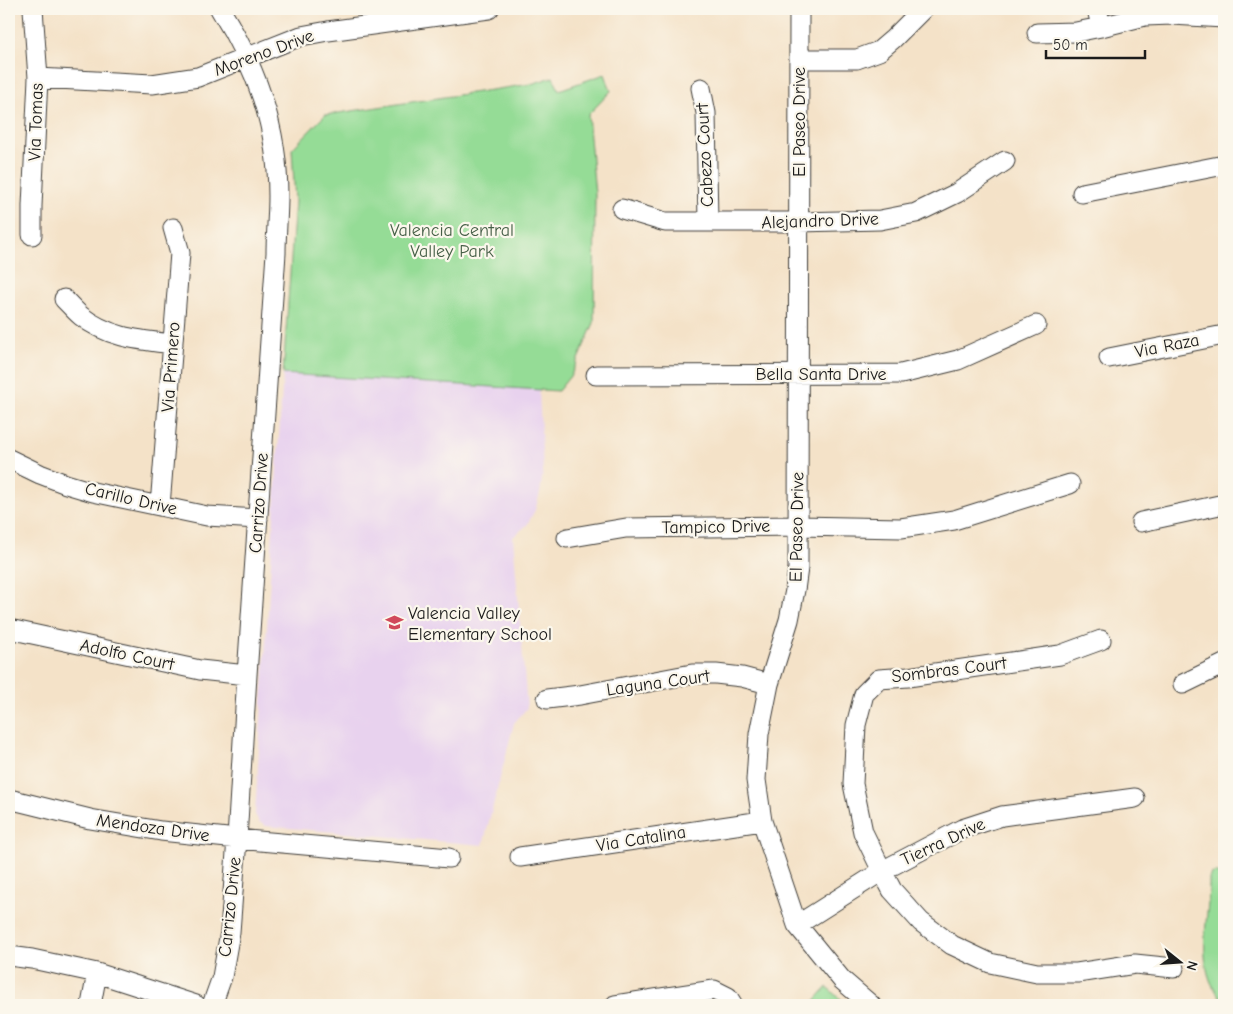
<svg xmlns="http://www.w3.org/2000/svg" width="1233" height="1014" viewBox="0 0 1233 1014" font-family="'Comic Neue',sans-serif">
  <style>
    .built { fill: #e8d2ee }
    .green { fill: #95dc96; stroke: #587c59 }
    .lines { fill: none; stroke-linecap: round; stroke-linejoin: round }
    .minor-casing { stroke: #3c3a36; stroke-width: 21 }
    .minor { stroke: #fff; stroke-width: 19 }
    .labels { text-anchor: middle; dominant-baseline: central; stroke-width: 4.5; stroke-linejoin: round; paint-order: stroke }
    .street-label { font-size: 18px; fill: #1c1c1c; stroke: #fbf7ec }
    .park-label { font-size: 18px; fill: #465f47; stroke: #fbf7ec }
    .poi-label { font-size: 18px; fill: #1c1c1c; stroke: #fbf7ec; text-anchor: start }
  </style>
  <rect width="100%" height="100%" fill="#fbf7ec"/>
  <filter id="ink" filterUnits="userSpaceOnUse"><feTurbulence type="fractalNoise" baseFrequency=".02" numOctaves="2"/><feDisplacementMap in="SourceGraphic" scale="10" xChannelSelector="R" yChannelSelector="G"/><feConvolveMatrix kernelMatrix="1 2 1 2 8 2 1 2 1" color-interpolation-filters="sRGB"/></filter>
  <filter id="wash" filterUnits="userSpaceOnUse"><feTurbulence type="fractalNoise" baseFrequency=".0096" numOctaves="4" result="noise"/><feDisplacementMap in="SourceGraphic" scale="20" xChannelSelector="R" yChannelSelector="G"/><feGaussianBlur stdDeviation="1.12" result="paint"/><feColorMatrix in="noise" values="0 0 0 0 0 0 0 0 0 0 0 0 0 0 0 0 0 1.4 0 .05"/><feComposite in="paint" operator="in"/></filter>
  <g filter="url(#wash)">
    <rect width="100%" height="100%" fill="#f4e2c8"/>
    <path class="built" d="M283,374L539,390L543,472L540,493L535,510L527,525L513,537L527,708L514,723L483,845L266,826L259,822L255,814Z"/>
    <path class="green" d="M605,74L611,91L588,115L595,194L594,323L571,375L558,391L283,374L295,201L292,149L325,115L531,84L553,77L559,90Z
      M1216,872L1224,877V997H1220C1217,992 1212,986 1210,980C1198,947 1210,913 1209,878L1211,874Z
      M827,987L846,1005H811Z"/>
  </g>
  <g filter="url(#ink)">
    <g class="lines">
      <defs>
        <path id="minor" d="M799,9L798,568L795,590L789,620L769,684L759,734L756,780L762,821L797,925L842,980L871,1005
          M1101,27L1145,16L1172,15L1224,18
          M1037,33L1076,32L1101,27L1097,9
          M799,59H857L879,51L893,39L923,9
          M38,78L152,84L198,77L301,36L328,31L489,9
          M701,88L706,113L708,222
          M1082,193L1224,165
          M622,209L665,222H799L880,220L916,213L957,193L1005,161
          M32,235V206L38,78L33,9
          M64,299C70,305 75,311 81,316C109,338 139,340 173,344
          M1109,358L1224,335
          M596,375L901,374L958,360L1036,325
          M9,459L40,474L66,484L93,492L207,516L258,519
          M160,506L180,253L173,228
          M1141,522L1224,504
          M567,538L626,528L798,526L901,528L954,520L1070,484
          M9,629L200,670L247,675
          M1101,640L1060,655L908,677L879,679L864,694L856,725L853,784L863,832L882,871L892,890L921,922L952,945L990,963L1037,973H1077L1135,964L1174,968
          M1183,684L1224,664
          M547,699L580,695L692,674H716L742,677L769,684
          M9,799L90,819L161,831L237,839L449,858
          M520,857L762,821
          M797,925L882,871L962,829L1002,816L1135,798
          M9,956L32,959L97,973L196,1005
          M91,1005L97,973
          M212,1005L222,977L230,932L237,839L247,675L276,253C276,234 278,215 278,196C278,127 256,67 220,9
          M615,1005L714,990L728,997L733,1005"/>
      </defs>
      <use href="#minor" class="minor-casing"/>
      <use href="#minor" class="minor"/>
    </g>
  </g>
  <defs>
    <symbol id="school-bare" viewBox="-9 -9 18 18"><path d="M0-5L7-2L0 1L-7-2ZM-4 1L0 2.5L4 1V4Q0 6-4 4Z" fill="#d1495b" stroke="#fbf7ec" stroke-width="2.5" paint-order="stroke"/></symbol>
  </defs>
  <g fill-rule="evenodd">
    <use href="#school-bare" x="382" y="610" width="25" height="25"/>
  </g>
  <g class="labels">
    <g class="street-label">
      <text transform="translate(264 53) rotate(-20)">Moreno Drive</text>
      <text transform="translate(36 122) rotate(-88)">Via Tomas</text>
      <text transform="translate(799 122) rotate(-90)">El Paseo Drive</text>
      <text transform="translate(705 155) rotate(-93)">Cabezo Court</text>
      <text transform="translate(820 221) rotate(-2)">Alejandro Drive</text>
      <text transform="translate(1167 346) rotate(-11)">Via Raza</text>
      <text transform="translate(171 367) rotate(-86)">Via Primero</text>
      <text x="821" y="374">Bella Santa Drive</text>
      <text transform="translate(131 499) rotate(13)">Carillo Drive</text>
      <text transform="translate(259 503) rotate(-86)">Carrizo Drive</text>
      <text transform="translate(716 527) rotate(-1)">Tampico Drive</text>
      <text transform="translate(797 527) rotate(-89)">El Paseo Drive</text>
      <text transform="translate(127 655) rotate(12)">Adolfo Court</text>
      <text transform="translate(949 670) rotate(-7)">Sombras Court</text>
      <text transform="translate(658 683) rotate(-8)">Laguna Court</text>
      <text transform="translate(153 828) rotate(8)">Mendoza Drive</text>
      <text transform="translate(641 839) rotate(-9)">Via Catalina</text>
      <text transform="translate(943 842) rotate(-25)">Tierra Drive</text>
      <text transform="translate(230 907) rotate(-84)">Carrizo Drive</text>
    </g>
    <g class="park-label">
      <text x="452" y="230">Valencia Central<tspan x="452" dy="21">Valley Park</tspan></text>
    </g>
    <g class="poi-label">
      <text x="408" y="613">Valencia Valley<tspan x="408" dy="21">Elementary School</tspan></text>
    </g>
  </g>
  <rect width="1233" height="1014" fill="none" stroke="#fbf7ec" stroke-width="30"/>
  <g transform="translate(1180 962) rotate(107)" stroke="#fbf7ec" stroke-width="4" paint-order="stroke">
  <path d="M0-4L9 19L0 12L-9 19Z" fill="#1c1c1c"/>
  <text y="-8" font-size="14" font-weight="bold" text-anchor="middle" fill="#1c1c1c">N</text>
  </g>
  <path d="M1046 50v8h99v-8" fill="none" stroke="#1c1c1c" stroke-width="2.5"/>
  <text x="1053" y="50" font-size="15" fill="#1c1c1c" stroke="#fbf7ec" stroke-width="4" paint-order="stroke">50 m</text>
</svg>
